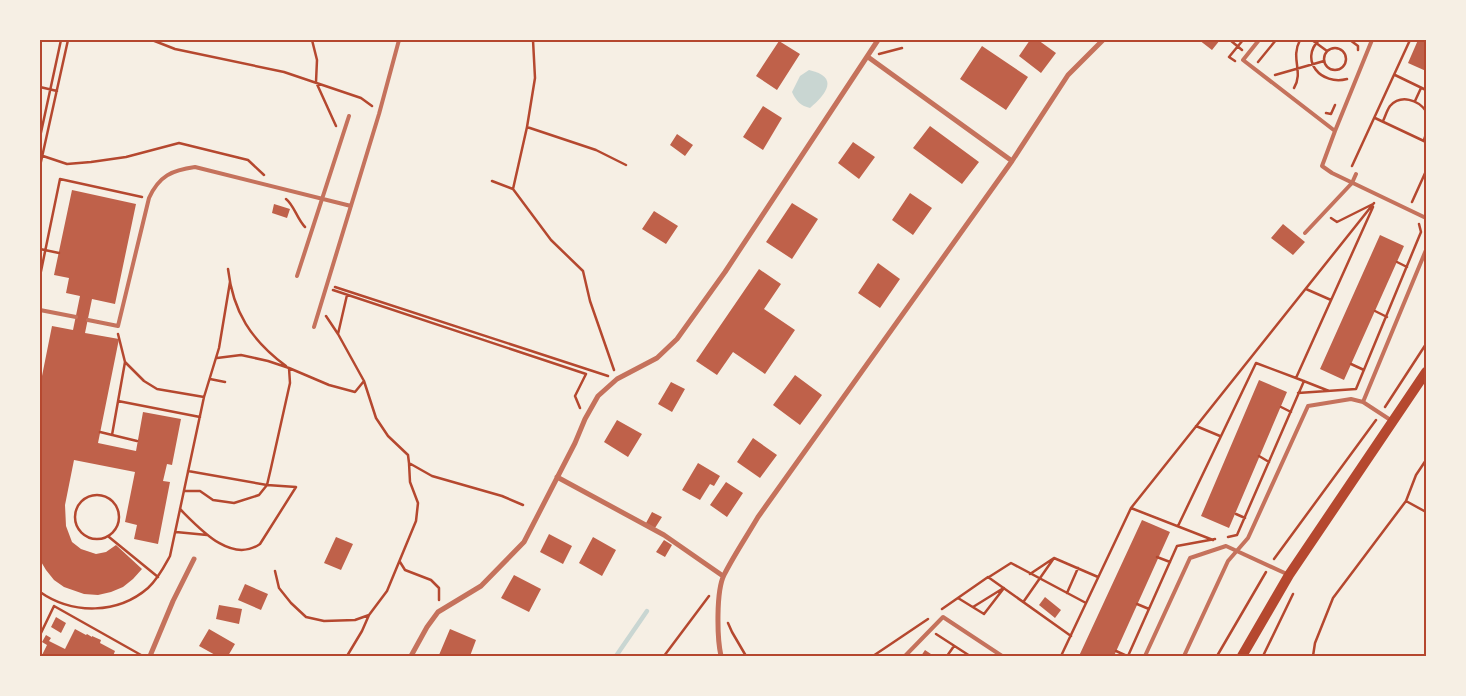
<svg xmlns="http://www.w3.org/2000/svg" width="1466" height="696" viewBox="0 0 1466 696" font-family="'Roboto Condensed',sans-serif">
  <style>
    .water { fill: #c9d6d2 }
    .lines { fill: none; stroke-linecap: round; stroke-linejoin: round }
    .stream { stroke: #c9d6d2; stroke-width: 4.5 }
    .building { fill: #bf614a }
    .path { stroke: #b5482f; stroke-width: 2.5 }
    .service { stroke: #c5725c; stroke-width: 4 }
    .minor { stroke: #c5725c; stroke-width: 5 }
    .secondary { stroke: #b5482f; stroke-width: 10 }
    .neatline { fill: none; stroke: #b5482f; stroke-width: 2 }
  </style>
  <rect width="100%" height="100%" fill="#f6efe4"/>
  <path class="water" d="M809,70C840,77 826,94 810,108C801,106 796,101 792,92L800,76Z"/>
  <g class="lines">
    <path class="stream" d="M616,656L647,611"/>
  </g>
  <path class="building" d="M1030,40H1038L1056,53L1041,73L1019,56Z
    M1199,40H1220L1212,50Z
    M1418,40L1426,42V71L1408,63Z
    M779,41L800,54L777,90L756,76Z
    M982,46L1028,77L1006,110L960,79Z
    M763,106L782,118L763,150L743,137Z
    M930,126L979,162L962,184L913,148Z
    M677,134L693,145L685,156L670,145Z
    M853,142L875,157L859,179L838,163Z
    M72,190L136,204L115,304L92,299L85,333L119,339L98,443L136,451L143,412L181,419L172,465L167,464L163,481L170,482L158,544L134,539L137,525L125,522L135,472L74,460L65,505L66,526L72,542L81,549L96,554L106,552L116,545L142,569L133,579L123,587L111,592L98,595L84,594L64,587L54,580L46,570L40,560V508L42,501L40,500V386L52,326L73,330L80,296L66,293L69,278L54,275Z
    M910,193L932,208L913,235L892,220Z
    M792,203L818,219L792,259L766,242Z
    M274,204L290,209L287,218L272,213Z
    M654,211L678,226L666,244L642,229Z
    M1283,224L1305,242L1293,255L1271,238Z
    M1380,235L1404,246L1344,380L1320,369Z
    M878,263L900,279L880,308L858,293Z
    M759,269L781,284L764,309L795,330L765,374L733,352L717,375L696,361Z
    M795,375L822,395L800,425L773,405Z
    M1259,380L1287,392L1229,528L1201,516Z
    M671,382L685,389L672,412L658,404Z
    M617,420L642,434L628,457L604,442Z
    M753,438L777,455L760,478L737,462Z
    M698,463L720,476L714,486L710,484L700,500L682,490Z
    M726,482L743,493L727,517L710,505Z
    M652,512L662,517L655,528L646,523Z
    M1142,520L1170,532L1114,656H1079Z
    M549,534L572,546L563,564L540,552Z
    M336,537L353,544L341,570L324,563Z
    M593,537L616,550L602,576L579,563Z
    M664,540L672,545L665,557L656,552Z
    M514,575L541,589L529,612L501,598Z
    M245,584L268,594L261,610L238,600Z
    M1045,597L1061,610L1055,618L1039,605Z
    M219,605L242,609L239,624L216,619Z
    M56,617L66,623L61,633L51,627Z
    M75,629L86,635L87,634L92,637V636L101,640L100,643L115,651L113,656H45L42,655L47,645L42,642L46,635L51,638L49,641L65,649Z
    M209,629L235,644L228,656H217L199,646Z
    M450,629L476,640L470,656L439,655Z
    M925,650L934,656H921Z"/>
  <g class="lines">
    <path class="path" d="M152,40L175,49L284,72L361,98L372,106
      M312,40L317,60L316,82L336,126
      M533,40L535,78L527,127L513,189L551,240L583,271L590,301L614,370
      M1230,40L1242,50
      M1312,40L1327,51
      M1319,40C1299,60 1321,86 1347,79
      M1350,40L1358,46V50
      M1324 59a11 11 0 1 1 22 0a11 11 0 1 1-22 0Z
      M879,54L902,48
      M1235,61L1229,57L1243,40
      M1258,62L1276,40
      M1275,75L1324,61
      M1395,75L1426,90
      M40,87L57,91
      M1294,88C1304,71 1290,59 1300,40
      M1415,101L1421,88
      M1326,113L1331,114L1335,105
      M1375,118L1426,142
      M1383,121C1385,117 1387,110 1390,106C1401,94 1418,100 1426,111
      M527,127L596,150L626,165
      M40,137L61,40
      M1424,140L1426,134
      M40,155L67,164L91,162L126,157L179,143L248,160L264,175
      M40,166L68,40
      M1352,166L1410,40
      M492,181L513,189
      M286,199C294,205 297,219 305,227
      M1412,202L1426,171
      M1331,218L1337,222L1373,204
      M40,249L59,253
      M1397,262L1407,267
      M228,269C233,312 251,340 286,366
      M40,276L60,179L142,197
      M335,287L608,376
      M1306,289L1331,300
      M333,290L586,374L575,396L580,408
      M1375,311L1387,317
      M326,316L338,334L364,381L376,418L388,436L408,455L409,463L432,476L502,496L523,505
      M338,334L347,295
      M217,358L241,355L268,361L289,368L329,385L355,392L364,381
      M125,362L144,381L157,389L204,397
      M1351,364L1364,370
      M1296,378L1329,391
      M210,379L225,382
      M1298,393L1356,389L1421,232L1419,224
      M118,401L200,417
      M1281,407L1291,412
      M1385,407L1426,344
      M1196,426L1220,436
      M100,432L137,441
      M112,435L125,362L118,334
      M1259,456L1269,462
      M1426,460L1416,475L1406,501L1426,512
      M184,491H200L213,500L234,503L259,495L267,485L271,468L290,383L289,368
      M75 517a22 22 0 1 1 44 0a22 22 0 1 1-44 0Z
      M1131,508L1213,540
      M180,509C200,529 231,564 260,544L296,487L267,485L188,471
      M1236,514L1245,518
      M1178,526L1256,363L1296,378L1373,207
      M176,532L207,535
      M109,537L158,577
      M1228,537L1237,535L1304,381
      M1157,557L1170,562
      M1054,558L1098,577
      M1274,559L1376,420
      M400,562L405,570L431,580L439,588V600
      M275,571L279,588L291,603L306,617L324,621L355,620L369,615L387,591L416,521L418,503L410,482L409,463
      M989,577L1011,563L1086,603
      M40,592C73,615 118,614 148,588C158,579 164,567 170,556L204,397L219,348L230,282
      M1067,593L1078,568
      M958,598L984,614L1004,588
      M1024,601L1054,558L1030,574
      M1137,604L1149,609
      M973,607L1002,589
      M942,609L988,577L1071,636
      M728,623L732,632L746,656
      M936,634L970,656
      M40,635L54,606L141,655
      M1116,651L1127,656
      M347,656L362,631L369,615
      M664,656L709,596
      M873,656L928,619
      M947,656L954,646
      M1061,656L1131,508L1374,203
      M1128,656L1177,546L1215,539
      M1217,656L1266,572
      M1263,656L1293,594
      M1313,656L1315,643L1333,598L1406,501"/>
    <path class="service" d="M1259,40L1243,60L1335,131L1372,40
      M1335,131L1322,166L1332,173L1426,218
      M1305,233L1352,183L1356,174
      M297,276L349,116
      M40,310L76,317
      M88,320L118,326L149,198C159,176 172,170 195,167L351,206
      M314,327L379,114L399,40
      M1363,402L1426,250
      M905,656L943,617L1002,656
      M1145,656L1190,558L1226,546L1289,575
      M1184,656L1228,561L1248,538L1308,406L1351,399L1363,402L1392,421"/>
    <path class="minor" d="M868,57L1012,161
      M557,477L664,535L723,576
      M150,656L173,601L194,559
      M411,656L427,627L438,612L481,586L524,542L575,443L585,419L598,396L617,379L657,358L677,339L725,272L878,40
      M721,656C717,638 716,591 724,575C734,555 747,536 758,517L1012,161L1068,75L1103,40"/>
    <path class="secondary" d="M1242,656L1289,575L1426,372"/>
  </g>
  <rect width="1466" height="696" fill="none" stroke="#f6efe4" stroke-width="82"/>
  <rect x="41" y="41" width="1384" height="614" class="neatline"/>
</svg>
